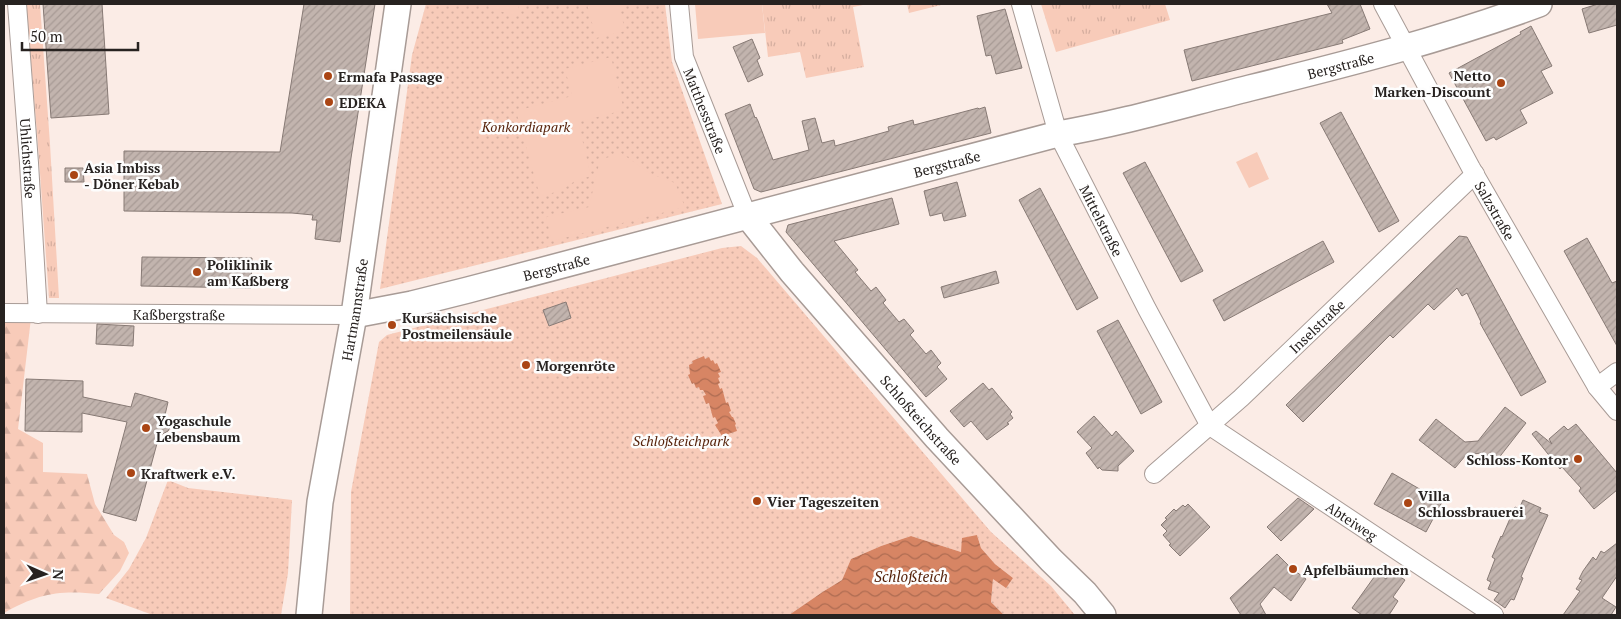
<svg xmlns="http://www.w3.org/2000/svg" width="1621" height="619" viewBox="0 0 1621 619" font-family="'PT Serif',serif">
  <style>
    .grass { fill: url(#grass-tufts) }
    .forest { fill: url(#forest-firs) }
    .park { fill: url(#park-dots) }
    .garden { fill: #f8cbb9 }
    .water { fill: url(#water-waves) }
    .building { fill: url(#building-hatch); stroke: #877a75 }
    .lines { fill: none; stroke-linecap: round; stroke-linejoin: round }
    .street-casing { stroke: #a89b96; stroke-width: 20 }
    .secondary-casing { stroke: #a89b96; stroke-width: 28 }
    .street { stroke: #fff; stroke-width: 18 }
    .secondary { stroke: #fff; stroke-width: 25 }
    .poi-dot { fill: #aa4514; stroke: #fdfdfd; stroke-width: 2 }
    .labels { text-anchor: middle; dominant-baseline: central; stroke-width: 5; stroke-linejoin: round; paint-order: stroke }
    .street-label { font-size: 14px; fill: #272220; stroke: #fdfdfd }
    .poi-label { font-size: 14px; font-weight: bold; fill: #272220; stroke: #fdfdfd; text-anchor: start }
    .park-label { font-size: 14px; font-style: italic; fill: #56220a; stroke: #fdfdfd }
    .water-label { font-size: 15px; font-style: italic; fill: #531f07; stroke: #fdfdfd }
  </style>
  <defs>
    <pattern id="grass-tufts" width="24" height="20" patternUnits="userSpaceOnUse" patternTransform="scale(1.25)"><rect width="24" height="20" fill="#f8cbb9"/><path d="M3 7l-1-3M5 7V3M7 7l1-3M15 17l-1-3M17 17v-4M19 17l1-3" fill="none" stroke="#d5ae9f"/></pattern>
    <pattern id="forest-firs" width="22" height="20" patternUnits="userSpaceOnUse" patternTransform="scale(1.25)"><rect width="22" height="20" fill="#f8cbb9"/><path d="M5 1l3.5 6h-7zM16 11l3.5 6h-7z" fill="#d5ae9f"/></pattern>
    <pattern id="park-dots" width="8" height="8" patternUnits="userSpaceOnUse" patternTransform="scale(1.25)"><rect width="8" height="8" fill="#f8cbb9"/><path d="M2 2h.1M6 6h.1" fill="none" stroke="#d5ae9f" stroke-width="1.8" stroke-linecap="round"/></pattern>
    <pattern id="water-waves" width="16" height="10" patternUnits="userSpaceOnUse" patternTransform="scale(1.25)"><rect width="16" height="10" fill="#d78564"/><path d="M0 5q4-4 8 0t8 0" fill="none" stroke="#ae6c52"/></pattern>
    <pattern id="building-hatch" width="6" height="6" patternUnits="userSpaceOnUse" patternTransform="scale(1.25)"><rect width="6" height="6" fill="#c2b4ae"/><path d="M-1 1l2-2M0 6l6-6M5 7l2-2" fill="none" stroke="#a79a95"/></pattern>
  </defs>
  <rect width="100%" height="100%" fill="#fbece6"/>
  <path class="grass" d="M26,4H40L50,144L59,298H49L38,145Z
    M762,4H868L853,7L864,67L806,78L800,52L768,57Z
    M907,4H945L909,13Z
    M1041,4H1165L1170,20L1056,52Z"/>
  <path class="forest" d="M4,318H31L18,429L43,443V472L87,474L95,504L114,535L124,542L129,553L120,571L99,594C60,590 39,593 4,613Z"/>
  <path class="park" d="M426,4H665L672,62L722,204L380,289L412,55Z
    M741,246L757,258L991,532L1051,586L1075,615H1004L991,602L993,578H1013L995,564L981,548L977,535L961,552L911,536L881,546L851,559L842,580L824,591L789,615H350L351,492L379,342L387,335L722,248Z
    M168,480L188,488L292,500L288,573L281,615H153L106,598L129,569L146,538Z"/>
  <path class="garden" d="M488,4H518L519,10L517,16L489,8Z
    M587,4H619L625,31L596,38Z
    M695,4H762L765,33L698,39Z
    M611,57L624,110L578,122L591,176L575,181L560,191L540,196L516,111L572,96L565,69Z
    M1257,152L1269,179L1249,188L1236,162Z
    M621,153L651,174L675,183L685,207L552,241L546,217L589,207L600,160Z"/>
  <path class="water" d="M704,356L705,359L709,357L711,361L713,360L715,364L717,363L721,372L718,373L720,377L718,378L720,383L718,384L720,389L722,388L726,403L728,402L731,411L729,412L732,417H733L736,424L735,425L737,431L722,436L715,425L718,423L715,417L713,418L709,403L706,404L703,396L706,395L703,390H700L699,387L696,388L694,383L692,384L688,375L690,374L689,365L693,363L692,361Z
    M977,535L981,548L995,564L1013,578L1006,588L993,579L991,602L1004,615H789L824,591L842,580L851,559L881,546L911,536L961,552L962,538Z"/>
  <path class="building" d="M43,4H102L109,114L51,118Z
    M304,4H375L351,158L340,242L315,239L317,220H312L313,215L292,213L124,211V151L280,152Z
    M1327,4H1360L1370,29L1342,40L1343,43L1192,81L1184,50L1332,13Z
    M1598,4H1617V25L1589,33L1582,9Z
    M1005,9L1022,68L996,74L991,55L986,56L977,16Z
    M1531,26L1552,66L1541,71L1553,93L1520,110L1527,123L1496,140L1494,137L1486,141L1449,73L1521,34L1520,32Z
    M752,39L760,58L757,60L763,75L748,82L733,47Z
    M750,104L755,118L756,117L758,121L773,160L809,150L802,121L815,118L822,143L834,140L835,146L889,131L888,127L913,120L914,125L978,108L979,109L985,107L991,133L761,192L754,189L725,114Z
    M1341,112L1399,221L1379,232L1320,123Z
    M1145,162L1203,271L1181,282L1123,173Z
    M65,168H83L84,182H65Z
    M957,182L966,216L944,221L942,213L930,216L924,191Z
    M1040,188L1098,298L1077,310L1019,200Z
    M892,198L899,224L834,241L858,270L855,272L871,291L876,287L886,300L883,303L899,322L904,319L914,331L910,335L926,354L931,350L941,363L937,367L947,379L926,397L786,232L788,225Z
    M1459,236L1467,237L1546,382L1521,396L1480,323L1481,322L1467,293L1462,296L1457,288L1434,310L1428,304L1393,338L1390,335L1303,422L1286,405Z
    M1587,238L1612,283L1617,281V346L1564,251Z
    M1323,241L1334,262L1224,321L1213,300Z
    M142,257L252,258L251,288L141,286Z
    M996,271L999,283L944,298L941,287Z
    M566,302L571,318L549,326L543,310Z
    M1118,320L1162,402L1141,414L1097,331Z
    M97,324L134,326L133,346L96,344Z
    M26,379L83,381V397L131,407L135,393L168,402L165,415L170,419L171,426L168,431L159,436L136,521L103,512L127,422L82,413V432L25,431Z
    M983,383L989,390L992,388L1012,412L1010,414L1013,418L1007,423L1009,424L987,440L971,421L964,427L950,411Z
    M1505,407L1526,423L1494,464L1481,453L1473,454L1466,455L1455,468L1419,440L1436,419L1465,442L1478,441Z
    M1094,416L1112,436L1116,431L1134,451L1118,466V471L1102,470L1099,467L1098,469L1086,453L1092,448L1077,432Z
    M1576,424L1617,473V490L1594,509L1579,491L1581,488L1562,467L1560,469L1532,434L1536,431L1552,444L1549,439L1564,426L1568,430Z
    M1392,473L1442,502L1426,532L1374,504Z
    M1298,498L1314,509L1281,541L1267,527Z
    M1523,500L1541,508L1539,512L1548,515L1521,577L1523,578L1514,600L1511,599L1505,608L1494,600L1499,593L1488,589L1491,582L1487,580L1495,559L1492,557L1501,536L1502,537L1515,507L1519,509Z
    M1188,504L1210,527L1180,556L1169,545L1171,544L1163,535L1167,531L1161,525L1167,519L1165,518L1174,509L1176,511L1183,505L1185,507Z
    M1617,543V576L1602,598L1616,607L1611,615H1563L1580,591L1576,589L1582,580L1579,579L1583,571L1593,557L1596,560L1601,551L1604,553Z
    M1277,554L1291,568L1306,579L1291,601L1274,587L1260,604L1266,615H1241L1230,598Z
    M1391,571L1405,580L1393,597L1398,601L1389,615H1362L1352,608L1377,573L1386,579Z"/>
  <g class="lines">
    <defs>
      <g id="street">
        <path id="s1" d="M17,4L29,163L38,314"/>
        <path id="s2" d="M679,4L684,57L747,215"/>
        <path id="s3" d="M1021,4L1058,134L1147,309L1210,426L1494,615"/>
        <path id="s4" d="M1383,4L1471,168L1597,387L1617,411"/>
        <path id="s5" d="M4,313L354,315"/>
        <path d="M1597,387L1617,372"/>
        <path id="s6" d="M1154,474L1241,398L1475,174"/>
      </g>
      <g id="secondary">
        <path id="s7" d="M747,215L792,272L937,438L1051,560L1085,593L1103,615"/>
        <path id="s8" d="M354,315L412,304L468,290L1058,134C1123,123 1186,104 1250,88C1347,64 1445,39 1539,4"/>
        <path id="s9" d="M309,615L320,502L354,315L398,4"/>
      </g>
    </defs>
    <use href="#street" class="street-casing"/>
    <use href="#secondary" class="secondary-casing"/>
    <use href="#street" class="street"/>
    <use href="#secondary" class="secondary"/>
  </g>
  <g class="poi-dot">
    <circle cx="328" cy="76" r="5"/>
    <circle cx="1501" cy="83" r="5"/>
    <circle cx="329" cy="102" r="5"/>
    <circle cx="74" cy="175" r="5"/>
    <circle cx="197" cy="272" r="5"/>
    <circle cx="392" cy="325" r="5"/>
    <circle cx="526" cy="365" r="5"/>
    <circle cx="146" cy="428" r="5"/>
    <circle cx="1578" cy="459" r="5"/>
    <circle cx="131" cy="473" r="5"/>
    <circle cx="757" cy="501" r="5"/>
    <circle cx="1408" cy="503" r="5"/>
    <circle cx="1293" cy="569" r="5"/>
  </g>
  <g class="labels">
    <g class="street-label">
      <text stroke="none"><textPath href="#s8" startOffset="1018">Bergstraße</textPath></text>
      <text stroke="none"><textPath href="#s2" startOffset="111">Matthesstraße</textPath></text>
      <text stroke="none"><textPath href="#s1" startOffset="155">Uhlichstraße</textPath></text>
      <text stroke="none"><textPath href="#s8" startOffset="612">Bergstraße</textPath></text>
      <text stroke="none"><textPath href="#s4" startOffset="235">Salzstraße</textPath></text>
      <text stroke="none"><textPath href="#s3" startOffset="232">Mittelstraße</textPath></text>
      <text stroke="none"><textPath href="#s8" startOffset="208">Bergstraße</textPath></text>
      <text stroke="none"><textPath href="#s9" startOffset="309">Hartmannstraße</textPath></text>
      <text stroke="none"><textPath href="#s5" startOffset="175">Kaßbergstraße</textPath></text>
      <text stroke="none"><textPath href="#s6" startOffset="220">Inselstraße</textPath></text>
      <text stroke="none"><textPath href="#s7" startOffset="269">Schloßteichstraße</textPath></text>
      <text stroke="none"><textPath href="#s3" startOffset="635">Abteiweg</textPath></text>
    </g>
    <g class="poi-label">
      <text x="1491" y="75" text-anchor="end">Netto<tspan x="1491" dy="16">Marken-Discount</tspan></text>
      <text x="338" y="76">Ermafa Passage</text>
      <text x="339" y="102">EDEKA</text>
      <text x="84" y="167">Asia Imbiss<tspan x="84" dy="16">- Döner Kebab</tspan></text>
      <text x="207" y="264">Poliklinik<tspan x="207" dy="16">am Kaßberg</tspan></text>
      <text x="402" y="317">Kursächsische<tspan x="402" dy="16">Postmeilensäule</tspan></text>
      <text x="536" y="365">Morgenröte</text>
      <text x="156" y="420">Yogaschule<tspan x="156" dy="16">Lebensbaum</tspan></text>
      <text x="1568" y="459" text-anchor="end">Schloss-Kontor</text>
      <text x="141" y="473">Kraftwerk e.V.</text>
      <text x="1418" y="495">Villa<tspan x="1418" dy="16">Schlossbrauerei</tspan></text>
      <text x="767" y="501">Vier Tageszeiten</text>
      <text x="1303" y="569">Apfelbäumchen</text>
    </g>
    <g class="park-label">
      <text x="526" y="126">Konkordiapark</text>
      <text x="681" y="440">Schloßteichpark</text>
    </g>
    <g class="water-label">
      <text x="911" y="576">Schloßteich</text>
    </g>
  </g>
  <rect width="1621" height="619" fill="none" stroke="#272220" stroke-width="10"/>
  <g transform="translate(45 574) rotate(92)" stroke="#fdfdfd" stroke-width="4" paint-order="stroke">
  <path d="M0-4L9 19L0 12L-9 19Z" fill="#272220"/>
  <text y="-8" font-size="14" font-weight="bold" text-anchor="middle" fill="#272220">N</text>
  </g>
  <path d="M22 42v8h116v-8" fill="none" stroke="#272220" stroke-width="2.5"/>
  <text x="30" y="42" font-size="15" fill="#272220" stroke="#fdfdfd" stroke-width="4" paint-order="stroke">50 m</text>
</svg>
